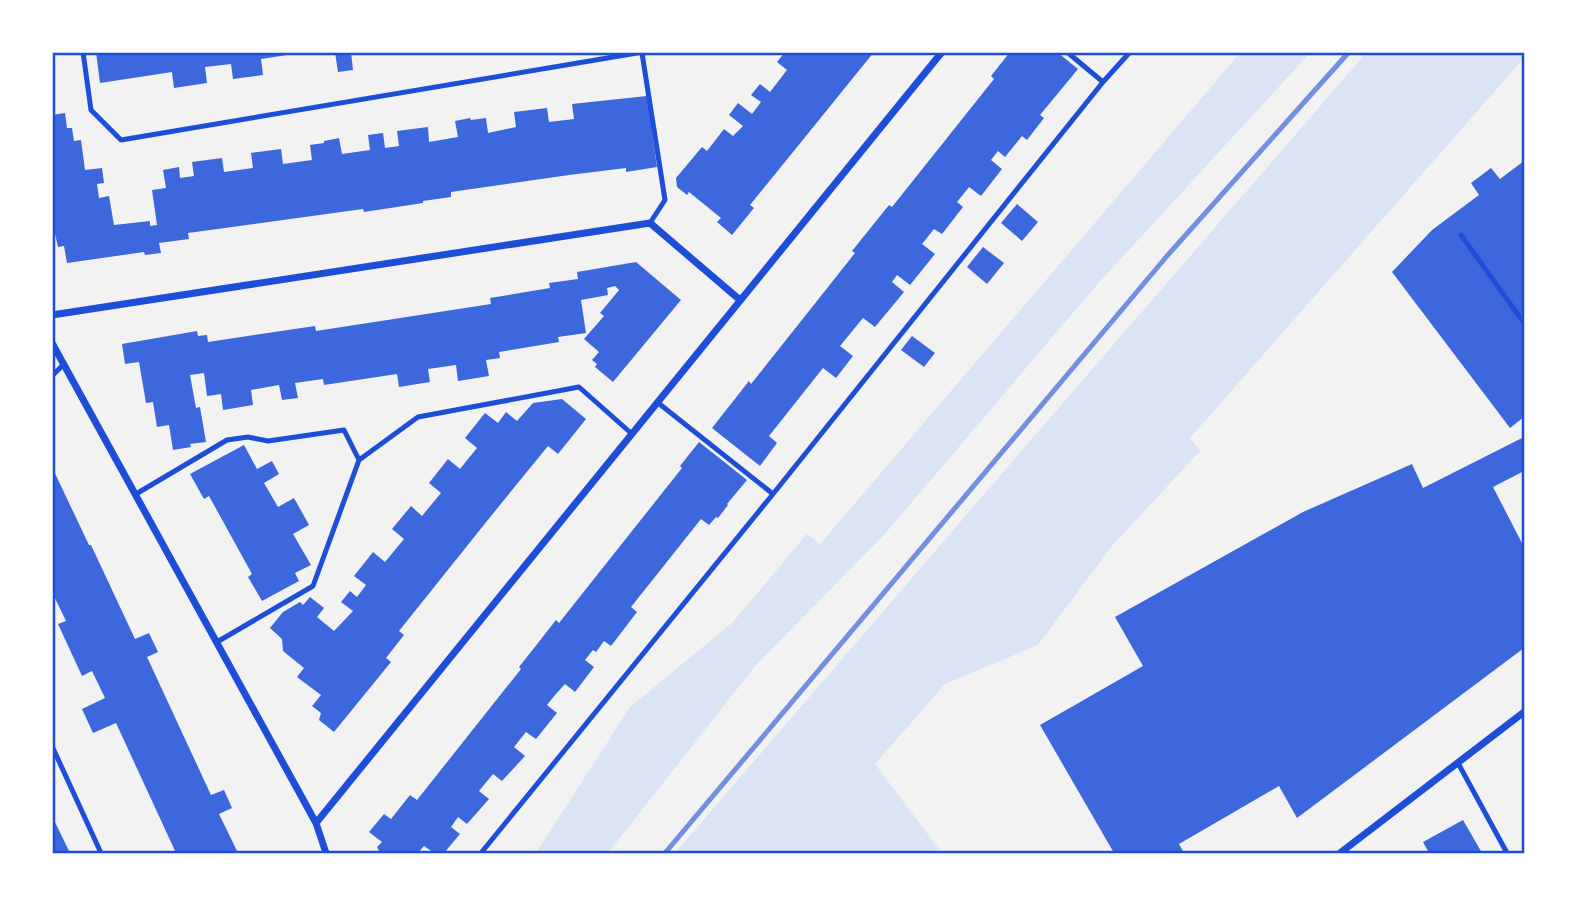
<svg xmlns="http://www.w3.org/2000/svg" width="1577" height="906" viewBox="0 0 1577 906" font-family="'PT Sans Narrow',sans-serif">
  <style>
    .green { fill: #dbe4f7 }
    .building { fill: #3d67dc }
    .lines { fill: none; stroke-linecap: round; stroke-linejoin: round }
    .service { stroke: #1d4ed8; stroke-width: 5 }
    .minor { stroke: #1d4ed8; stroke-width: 7 }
    .rail { stroke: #7290e2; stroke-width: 5 }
    .neatline { fill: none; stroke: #1d4ed8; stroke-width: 2.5 }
  </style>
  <rect width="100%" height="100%" fill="#f2f2f2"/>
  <path class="green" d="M1241,52L1310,53L1095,287L884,535L756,665L608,853H536L630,707L733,622L807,534L820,544Z
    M1367,52H1524V58L1190,438L1200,451L1112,546L1038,645L945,684L875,764L942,853H675L1036,434Z"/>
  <path class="building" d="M96,52H294V54L261,59L263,75L233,79L231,64L205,67L207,83L174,88L172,72L100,83Z
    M335,52H351L353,70L338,72Z
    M785,52H874L750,205L754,208L732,235L717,222L721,218L689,192L687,195L677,187L676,178L702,147L707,151L724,129L733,136L743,126L729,115L738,103L752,114L761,102L751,95L760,84L770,92L787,70L777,62Z
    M1010,52H1057L1078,69L1040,115L1044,118L1027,140L1022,136L1005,157L998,151L991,160L1002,169L981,196L969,187L957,202L963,207L942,234L934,229L922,244L935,254L910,285L897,275L892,282L904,292L875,327L863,318L840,346L853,356L836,378L823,368L769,436L777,443L760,466L712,428L749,381L751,384L855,253L852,251L889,205L892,207L994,79L991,76Z
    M647,96L657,167L626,172V168L569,175L451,192V197L423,201V203L364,212L363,209L188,233L189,239L159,243L161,253L145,255L144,252L67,263L64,246L58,247L55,234H52V115L65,113L67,128H72L74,141L81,140L85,170L102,168L104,183L97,184L99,198L109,196L114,225L150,221V226L157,225L152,190L166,188L163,170L179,167L180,178L194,176L192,162L222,158L224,172L253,168L251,153L281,149L283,164L312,160L310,145L324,143V141L339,138L342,154L370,150L368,135L383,133L385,148L399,146L397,131L428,127L429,142L458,137L455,121L470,118L471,120L486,118L488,133L516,127L514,112L547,108L549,122L574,119L572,104Z
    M1524,161V417L1510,428L1392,272L1432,230L1479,195L1471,183L1491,168L1500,179Z
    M1017,204L1038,222L1022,241L1001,223Z
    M983,247L1004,263L987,284L967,267Z
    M636,262L681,300L613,382L595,367L597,364L592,360L599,352L584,339L604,316L600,313L619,290L615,286L607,288L608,295L581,300L586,333L558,337L559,342L499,352L500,358L486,360L489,376L458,381L456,365L428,369L430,382L399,387L397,374L324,385L323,379L295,383L298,398L282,400L279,385L251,390L253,405L223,410L221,394L207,396L204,373L190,375L196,408L200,407L206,442L190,444L191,447L173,450L169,425L157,427L153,402L146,403L139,362L125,364L122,344L197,331L198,336L207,335L208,342L315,326L316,331L491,304L490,298L550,288L549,283L578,279L577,272Z
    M912,336L935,353L924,367L901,350Z
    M562,399L586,419L558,454L548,446L491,516L399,631L404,635L386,658L391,662L334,732L319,720L321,713L312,706L321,695L297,677L304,668L283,651L282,639L270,628L283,612L300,602L303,605L310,597L324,608L317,617L334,631L353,611L341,602L350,591L357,597L366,585L354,576L373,552L385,562L404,539L392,529L411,506L422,516L441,493L429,483L448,459L460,469L468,459L477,448L465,438L485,413L498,423L506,412L517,421L533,403Z
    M1524,437V471L1493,487L1524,547V648L1297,818L1279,786L1179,844L1184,853H1114L1040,725L1143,666L1115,617L1303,512L1412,464L1423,488Z
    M699,442L747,480L727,504L728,505L718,518L716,517L709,525L701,519L631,607L637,612L611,646L604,641L596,652L593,650L585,660L594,667L575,692L565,684L555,695L547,705L557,713L536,739L526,732L514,747L525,756L502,781L493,774L479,791L489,799L467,824L458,817L451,827L460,834L444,853H434L424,846L418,853H380L377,847L382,842L369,832L384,814L391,819L410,795L417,800L521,669L519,667L538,643L556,620L559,623L682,468L680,466Z
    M244,445L257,469L272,461L279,474L264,483L278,507L294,498L309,525L293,534L311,565L295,573L299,581L262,601L248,577L252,574L209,496L204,499L190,474Z
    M52,467L89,545H91L135,639L149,633L158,652L147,657L211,795L224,790L232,808L219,814L238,853H176L116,723L93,733L82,709L105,698L92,671L82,676L58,624L66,621L52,592Z
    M52,816L70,853H52Z
    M1463,820L1482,853H1429L1423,842Z"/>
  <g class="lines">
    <path class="service" d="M83,52L91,110L121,140L643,52
      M1067,52L1103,82
      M642,53L665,200L650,223
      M1461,235L1524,323
      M52,376L64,364
      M657,402L773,494
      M136,494L227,440L248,437L268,441L344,430L359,460
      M217,642L313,586L359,460L418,417L579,387L632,434
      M52,746L101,853
      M1458,763L1507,853
      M481,853L773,494L1103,82L1130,52"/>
    <path class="minor" d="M52,315L650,223L740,300
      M52,343L316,823L326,853
      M316,823L942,52
      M1340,853L1524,712"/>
    <path class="rail" d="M665,853L1167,256L1349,52"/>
  </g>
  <rect width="1577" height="906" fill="none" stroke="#ffffff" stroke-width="108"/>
  <rect x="54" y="54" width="1469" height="798" class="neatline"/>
</svg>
